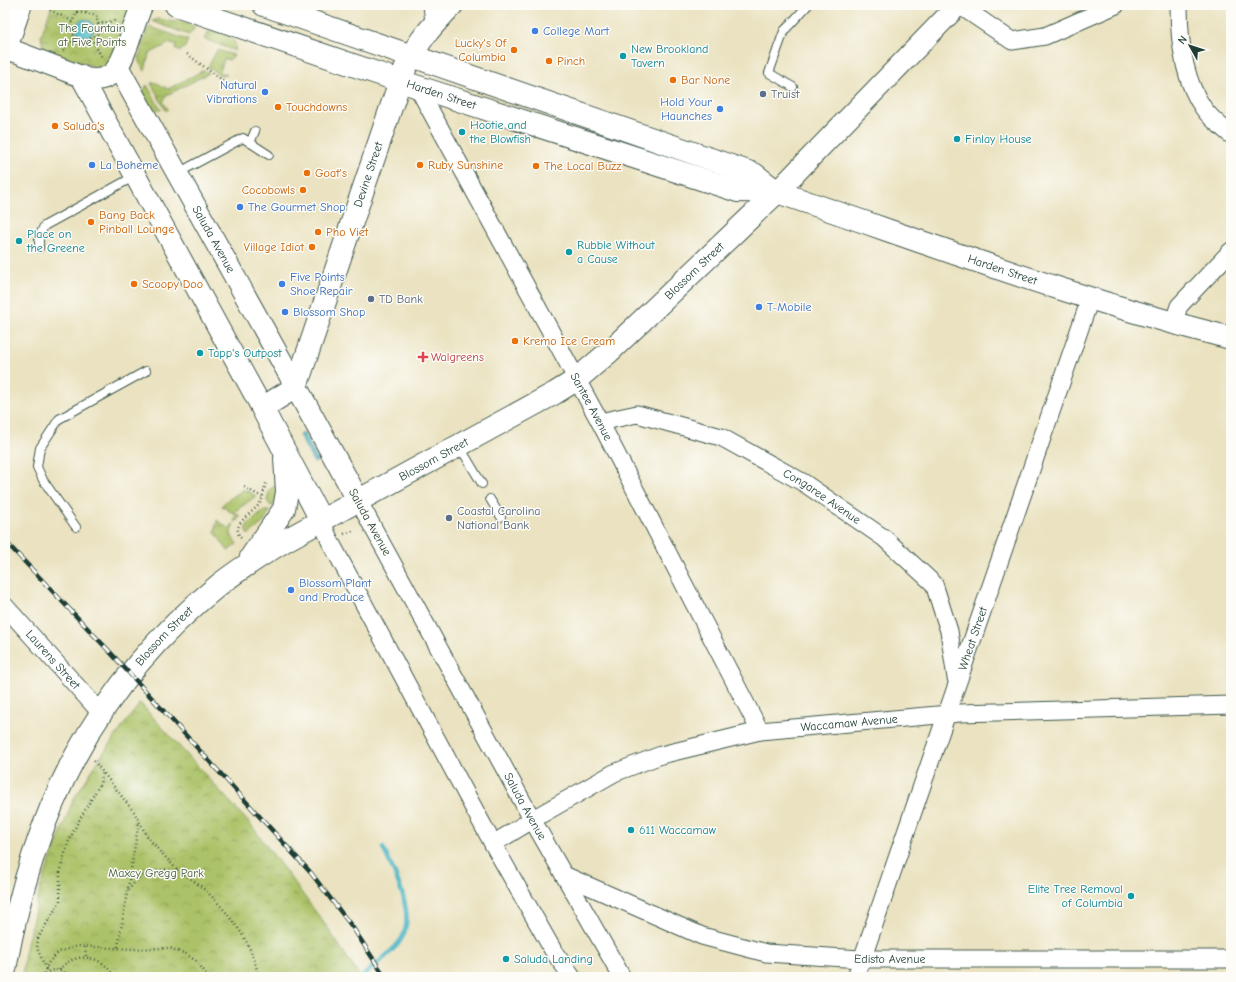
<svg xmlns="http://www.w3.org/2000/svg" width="1236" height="982" viewBox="0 0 1236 982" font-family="'Comic Neue',sans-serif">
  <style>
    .grass { fill: url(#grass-tufts); stroke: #66804e }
    .park { fill: url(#park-crowns); stroke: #66804e }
    .water { fill: #49b6c5; stroke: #347a7c }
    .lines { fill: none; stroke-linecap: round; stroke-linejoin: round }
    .stream { stroke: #49b6c5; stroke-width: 4.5 }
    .service-casing { stroke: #3d5649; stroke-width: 10 }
    .minor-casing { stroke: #3d5649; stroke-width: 19 }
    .tertiary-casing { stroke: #3d5649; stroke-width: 23 }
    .secondary-casing { stroke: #3d5649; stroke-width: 24 }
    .path { stroke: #3d5649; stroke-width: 2.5; stroke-dasharray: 1 3; stroke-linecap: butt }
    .service { stroke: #fff; stroke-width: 8 }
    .minor { stroke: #fff; stroke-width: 17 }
    .tertiary { stroke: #fff; stroke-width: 21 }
    .secondary { stroke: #fff; stroke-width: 22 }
    .rail-casing { stroke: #1f3d34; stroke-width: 4.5 }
    .rail { stroke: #fdfcf7; stroke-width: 3; stroke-dasharray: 9; stroke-linecap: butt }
    .shop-dot { fill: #3f7fe0; stroke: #fdfcf7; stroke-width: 1.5 }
    .food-dot { fill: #e8710a; stroke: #fdfcf7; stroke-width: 1.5 }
    .culture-dot { fill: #0f9aa8; stroke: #fdfcf7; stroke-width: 1.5 }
    .service-dot { fill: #5c6f8a; stroke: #fdfcf7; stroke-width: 1.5 }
    .health-dot { fill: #e0444e; stroke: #fdfcf7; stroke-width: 1.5 }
    .labels { text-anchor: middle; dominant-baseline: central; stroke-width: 3; stroke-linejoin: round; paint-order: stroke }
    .park-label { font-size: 12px; fill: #425e41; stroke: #fdfcf7 }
    .shop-label { font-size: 12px; fill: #366cbe; stroke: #fdfcf7; text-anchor: start }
    .food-label { font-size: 12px; fill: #c56008; stroke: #fdfcf7; text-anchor: start }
    .culture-label { font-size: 12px; fill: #0d838f; stroke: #fdfcf7; text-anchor: start }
    .street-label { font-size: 12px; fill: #1f3d34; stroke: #fdfcf7 }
    .service-label { font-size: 12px; fill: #4e5e75; stroke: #fdfcf7; text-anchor: start }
    .health-label { font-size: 12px; fill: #be3a42; stroke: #fdfcf7; text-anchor: start }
  </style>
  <defs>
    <pattern id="grass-tufts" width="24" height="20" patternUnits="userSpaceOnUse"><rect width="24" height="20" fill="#acc267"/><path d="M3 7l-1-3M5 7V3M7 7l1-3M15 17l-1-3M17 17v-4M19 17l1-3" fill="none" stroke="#8b9f56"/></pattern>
    <pattern id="park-crowns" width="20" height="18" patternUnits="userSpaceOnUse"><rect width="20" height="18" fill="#acc267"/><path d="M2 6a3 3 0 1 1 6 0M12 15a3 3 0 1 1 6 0" fill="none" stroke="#8b9f56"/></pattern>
  </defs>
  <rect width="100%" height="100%" fill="#fdfcf7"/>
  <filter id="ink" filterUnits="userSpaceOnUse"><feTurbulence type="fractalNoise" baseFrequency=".025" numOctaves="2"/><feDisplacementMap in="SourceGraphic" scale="8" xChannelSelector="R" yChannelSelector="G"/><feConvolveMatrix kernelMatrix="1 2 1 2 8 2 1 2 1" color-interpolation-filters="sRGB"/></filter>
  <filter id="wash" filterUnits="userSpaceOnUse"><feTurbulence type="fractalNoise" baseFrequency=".012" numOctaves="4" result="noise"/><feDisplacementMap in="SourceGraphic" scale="16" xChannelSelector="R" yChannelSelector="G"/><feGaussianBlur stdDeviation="0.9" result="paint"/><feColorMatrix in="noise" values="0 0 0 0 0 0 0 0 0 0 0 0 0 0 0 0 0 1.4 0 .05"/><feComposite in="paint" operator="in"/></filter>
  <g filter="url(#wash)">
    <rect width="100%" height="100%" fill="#eae2c0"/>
    <path class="grass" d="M159,19L175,22L177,20L194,26L195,27L189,35L152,21Z
      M150,27L188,40L185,47L180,52L175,48L176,44L170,43L149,54L145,71L139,62V58L147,30Z
      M212,30C222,33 239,36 235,51L204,39L208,32Z
      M217,50L234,55L230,60L224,59L220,72L227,75L222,76L208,67Z
      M204,70L209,73L167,95L163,102L168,109L166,111L151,83H157L168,89Z
      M147,85L161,110C151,111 147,99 143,91Z
      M277,485L276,500L273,506H271L267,501L269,490Z
      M244,489L256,496L234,512L240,516L236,522L234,521L237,516L222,506L225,502Z
      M264,511H270L264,522L248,535L246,532L247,525Z
      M217,520L229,529L233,524L234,525C229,533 231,536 237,544L228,551L215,532Z"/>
    <path class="park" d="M52,5H121L127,11L128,18L114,61L103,68H99L50,52L43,47L41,36Z
      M140,703L251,825L327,927L360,977H22L25,952L41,885L73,800L102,755Z"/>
    <path class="water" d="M76 28a9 9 0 1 1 18 0a9 9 0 1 1-18 0Z
      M304,433L318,461L314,463L299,435Z"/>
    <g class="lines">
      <path class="stream" d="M362,977C373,966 392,953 400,941C418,916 394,872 383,848"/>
    </g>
  </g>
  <g filter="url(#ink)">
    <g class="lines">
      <defs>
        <path id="service" d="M793,87L769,73L784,31L808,5
          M250,143L255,131
          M178,173L243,138L269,155
          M39,248V237L44,226L135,176
          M460,447L482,484
          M490,499L501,517
          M76,527L43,480L37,467L40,448L59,419L146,371"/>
        <g id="minor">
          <path d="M959,5L1012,41L1045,36L1116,5"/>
          <path d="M1179,5C1179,40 1183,80 1204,109C1211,119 1222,127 1231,135"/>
          <path id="s1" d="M417,86L600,422L760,731"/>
          <path d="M1173,324L1179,306L1231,251"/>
          <path id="s2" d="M600,422L637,414L721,437L804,483L884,538L934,584L949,631L956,678"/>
          <path id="s3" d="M358,500L532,819L622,977"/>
          <path d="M321,520L330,541L493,844L554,952L572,977"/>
          <path id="s4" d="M5,606L100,712"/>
          <path id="s5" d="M493,844L540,815L614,773L661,755L760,731L960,713L1231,705"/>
          <path id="s6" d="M564,875L702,936L766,953L861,959H1231"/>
          <path id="s7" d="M856,977L1090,299"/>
        </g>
        <g id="tertiary">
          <path d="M434,5L436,22"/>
          <path d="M6,48L88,79C116,83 121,62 129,41C133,29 137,17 142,5"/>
          <path d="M5,53L21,5"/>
          <path id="s8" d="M118,67L296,387"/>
          <path d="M81,76L262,408"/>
          <path d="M777,192L958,5"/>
        </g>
        <g id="secondary">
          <path id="s9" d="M176,5L400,81L738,191L777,192"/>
          <path id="s10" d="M264,5L754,174L777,192C928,243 1077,300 1231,338"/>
          <path d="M296,387L358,500"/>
          <path id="s11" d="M321,520L262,408L296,387L400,81C413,47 427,31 452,5"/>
          <path d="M251,557L284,509L287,492L285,458"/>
          <path id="s12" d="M5,969C33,812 94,685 220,584C241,568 263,554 286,540L555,393L576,380L609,352L777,192"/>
        </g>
      </defs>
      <use href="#service" class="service-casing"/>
      <use href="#minor" class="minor-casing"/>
      <use href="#tertiary" class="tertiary-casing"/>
      <use href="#secondary" class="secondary-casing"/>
      <path class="path" d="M50,10L72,21
        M77,12L96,15L100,33L83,42L68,30Z
        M86,13L87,5
        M98,24L117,20
        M91,38L103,59
        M63,51L76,36
        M187,54L226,83
        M244,487L262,497
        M344,534L353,531
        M241,538C229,524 254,513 260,503C264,497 263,489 267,482
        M94,761L134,812L148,838L178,871
        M128,890C133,885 137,878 143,875C153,871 166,868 176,871C201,879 237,922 248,945C253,955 256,966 259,977
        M85,947L86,957
        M118,947L139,821
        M46,969L37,948L38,938L60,901V871L68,843L77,824L100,784L103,772
        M59,970C75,950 103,955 114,977
        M44,974L48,963L59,952L77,946L131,949L170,948L186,954L196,961L209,977
        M42,977C50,967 63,968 71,977"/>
      <use href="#service" class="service"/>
      <use href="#minor" class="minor"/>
      <use href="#tertiary" class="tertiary"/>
      <use href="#secondary" class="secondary"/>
      <defs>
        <path id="rail" d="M5,541L110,652L311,873L353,928L385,977"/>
      </defs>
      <use href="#rail" class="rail-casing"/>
      <use href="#rail" class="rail"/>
    </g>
  </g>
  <g class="shop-dot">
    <circle cx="535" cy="31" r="4"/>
    <circle cx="265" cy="92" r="4"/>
    <circle cx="720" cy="109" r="4"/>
    <circle cx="92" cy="165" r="4"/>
    <circle cx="240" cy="207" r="4"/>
    <circle cx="282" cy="284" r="4"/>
    <circle cx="759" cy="307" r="4"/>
    <circle cx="285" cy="312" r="4"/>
    <circle cx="291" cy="590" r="4"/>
  </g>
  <g class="food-dot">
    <circle cx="514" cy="50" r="4"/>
    <circle cx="549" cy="61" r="4"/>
    <circle cx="673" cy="80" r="4"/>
    <circle cx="278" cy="107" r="4"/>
    <circle cx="55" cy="126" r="4"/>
    <circle cx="420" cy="165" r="4"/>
    <circle cx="536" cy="166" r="4"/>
    <circle cx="307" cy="173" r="4"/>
    <circle cx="303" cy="190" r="4"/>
    <circle cx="91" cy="222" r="4"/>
    <circle cx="318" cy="232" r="4"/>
    <circle cx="312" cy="247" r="4"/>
    <circle cx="134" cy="284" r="4"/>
    <circle cx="515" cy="341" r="4"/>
  </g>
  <g class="culture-dot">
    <circle cx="623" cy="56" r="4"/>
    <circle cx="462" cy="132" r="4"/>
    <circle cx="957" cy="139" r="4"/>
    <circle cx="19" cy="241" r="4"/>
    <circle cx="569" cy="252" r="4"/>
    <circle cx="200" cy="353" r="4"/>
    <circle cx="631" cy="830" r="4"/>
    <circle cx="1131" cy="896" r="4"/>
    <circle cx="506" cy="959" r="4"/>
  </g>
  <g class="service-dot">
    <circle cx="763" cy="94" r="4"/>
    <circle cx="371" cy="299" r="4"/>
    <circle cx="449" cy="518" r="4"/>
  </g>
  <path class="health-dot" d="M421 351h4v4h4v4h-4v4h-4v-4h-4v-4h4z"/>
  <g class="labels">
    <g class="park-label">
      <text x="92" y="28">The Fountain<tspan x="92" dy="14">at Five Points</tspan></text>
      <text x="156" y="873">Maxcy Gregg Park</text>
    </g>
    <g class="shop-label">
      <text x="543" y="31">College Mart</text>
      <text x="257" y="85" text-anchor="end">Natural<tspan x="257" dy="14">Vibrations</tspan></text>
      <text x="712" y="102" text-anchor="end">Hold Your<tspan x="712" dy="14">Haunches</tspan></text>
      <text x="100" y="165">La Boheme</text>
      <text x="248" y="207">The Gourmet Shop</text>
      <text x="290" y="277">Five Points<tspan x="290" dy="14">Shoe Repair</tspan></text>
      <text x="767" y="307">T-Mobile</text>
      <text x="293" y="312">Blossom Shop</text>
      <text x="299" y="583">Blossom Plant<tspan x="299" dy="14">and Produce</tspan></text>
    </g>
    <g class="food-label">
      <text x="506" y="43" text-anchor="end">Lucky's Of<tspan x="506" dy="14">Columbia</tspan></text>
      <text x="557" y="61">Pinch</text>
      <text x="681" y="80">Bar None</text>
      <text x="286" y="107">Touchdowns</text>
      <text x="63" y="126">Saluda's</text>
      <text x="428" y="165">Ruby Sunshine</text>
      <text x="544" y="166">The Local Buzz</text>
      <text x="315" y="173">Goat's</text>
      <text x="295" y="190" text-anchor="end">Cocobowls</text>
      <text x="99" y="215">Bang Back<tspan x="99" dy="14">Pinball Lounge</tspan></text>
      <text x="326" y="232">Pho Viet</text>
      <text x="304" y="247" text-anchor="end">Village Idiot</text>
      <text x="142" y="284">Scoopy Doo</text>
      <text x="523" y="341">Kremo Ice Cream</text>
    </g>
    <g class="culture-label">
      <text x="631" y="49">New Brookland<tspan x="631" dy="14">Tavern</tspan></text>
      <text x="470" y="125">Hootie and<tspan x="470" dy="14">the Blowfish</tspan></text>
      <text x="965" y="139">Finlay House</text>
      <text x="27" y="234">Place on<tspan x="27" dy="14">the Greene</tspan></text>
      <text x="577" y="245">Rubble Without<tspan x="577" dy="14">a Cause</tspan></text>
      <text x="208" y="353">Tapp's Outpost</text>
      <text x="639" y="830">611 Waccamaw</text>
      <text x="1123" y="889" text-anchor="end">Elite Tree Removal<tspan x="1123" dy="14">of Columbia</tspan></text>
      <text x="514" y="959">Saluda Landing</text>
    </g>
    <g class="street-label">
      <text stroke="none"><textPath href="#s9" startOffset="280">Harden Street</textPath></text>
      <text stroke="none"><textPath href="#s11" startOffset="391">Devine Street</textPath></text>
      <text stroke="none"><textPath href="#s8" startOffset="197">Saluda Avenue</textPath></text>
      <text stroke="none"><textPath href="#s10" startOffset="786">Harden Street</textPath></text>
      <text stroke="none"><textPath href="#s12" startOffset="1023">Blossom Street</textPath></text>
      <text stroke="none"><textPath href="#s1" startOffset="365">Santee Avenue</textPath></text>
      <text stroke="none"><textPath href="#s12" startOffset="699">Blossom Street</textPath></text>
      <text stroke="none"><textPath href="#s2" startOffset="242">Congaree Avenue</textPath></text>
      <text transform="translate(370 522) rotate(61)">Saluda Avenue</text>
      <text stroke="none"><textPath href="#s12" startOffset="375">Blossom Street</textPath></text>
      <text stroke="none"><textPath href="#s7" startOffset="358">Wheat Street</textPath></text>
      <text stroke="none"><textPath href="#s4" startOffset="72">Laurens Street</textPath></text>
      <text stroke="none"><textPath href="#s5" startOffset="382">Waccamaw Avenue</textPath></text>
      <text stroke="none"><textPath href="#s3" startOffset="349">Saluda Avenue</textPath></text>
      <text stroke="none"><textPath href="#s6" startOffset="341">Edisto Avenue</textPath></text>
    </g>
    <g class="service-label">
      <text x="771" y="94">Truist</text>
      <text x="379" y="299">TD Bank</text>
      <text x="457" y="511">Coastal Carolina<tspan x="457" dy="14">National Bank</tspan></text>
    </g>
    <g class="health-label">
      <text x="431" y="357">Walgreens</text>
    </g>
  </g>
  <rect width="1236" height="982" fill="none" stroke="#fdfcf7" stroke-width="20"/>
  <g transform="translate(1190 46) rotate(309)" stroke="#fdfcf7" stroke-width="3" paint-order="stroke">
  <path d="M0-3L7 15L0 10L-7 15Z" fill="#1f3d34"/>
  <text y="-6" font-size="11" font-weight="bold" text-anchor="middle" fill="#1f3d34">N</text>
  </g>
</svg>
